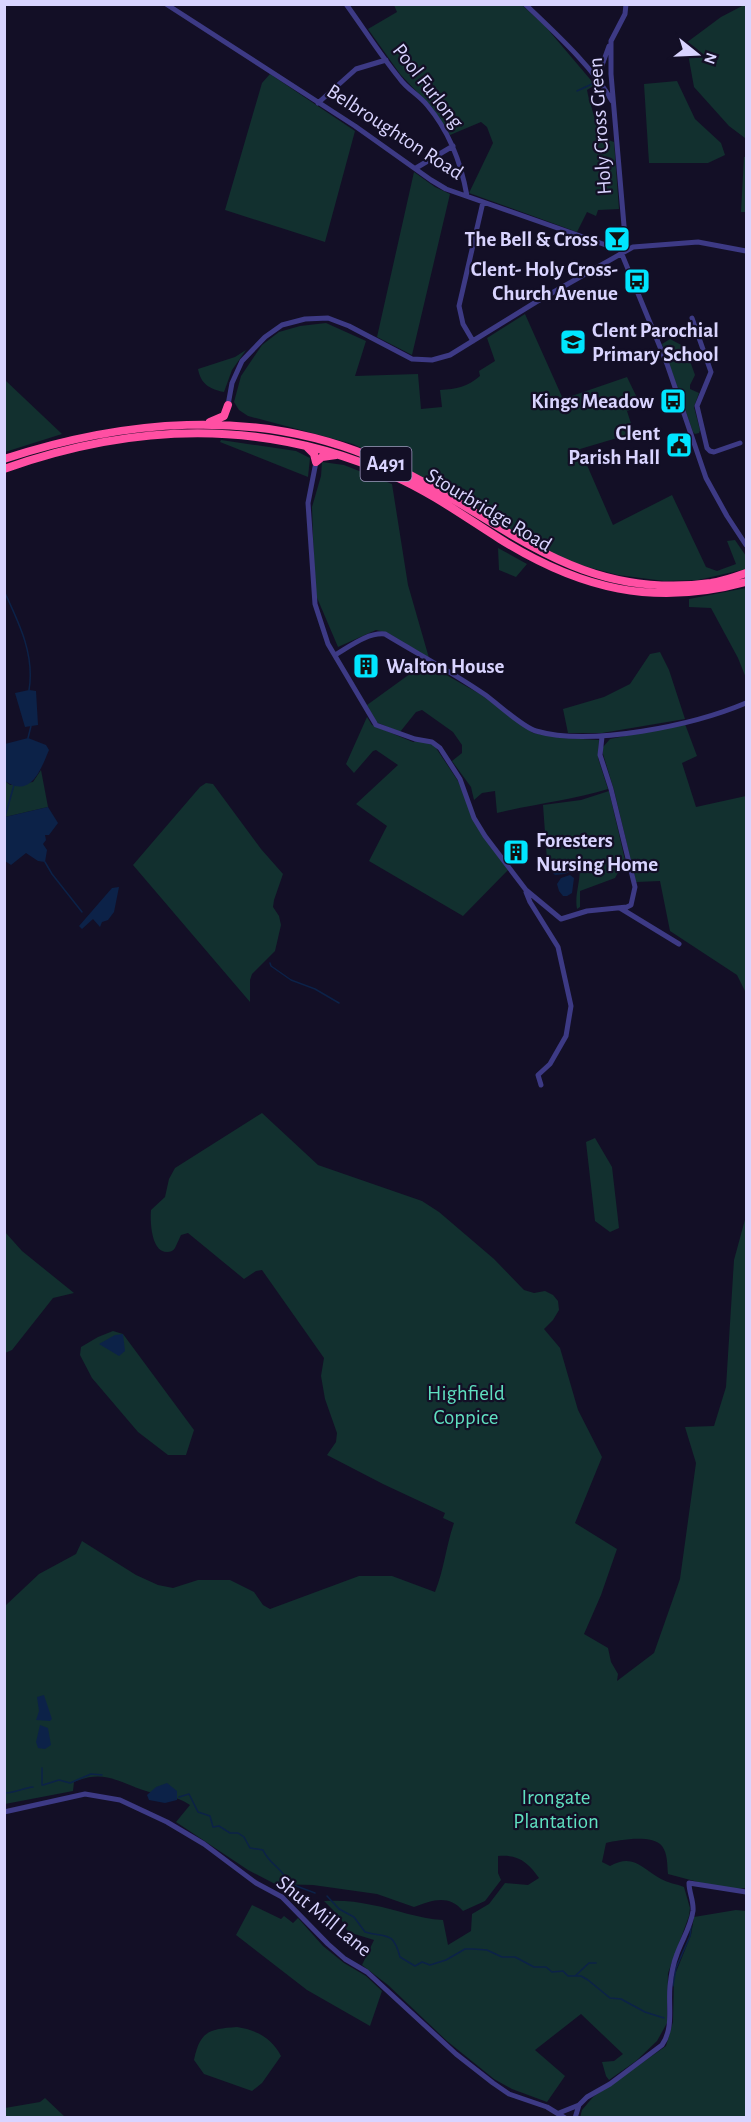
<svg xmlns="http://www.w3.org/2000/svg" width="751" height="2122" viewBox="0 0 751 2122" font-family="'Alegreya Sans',sans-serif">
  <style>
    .green { fill: #12302f }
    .water { fill: #0c2248 }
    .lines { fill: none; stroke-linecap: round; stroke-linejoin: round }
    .stream { stroke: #0c2248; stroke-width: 1.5 }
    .minor { stroke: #3d3a85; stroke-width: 5 }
    .highway { stroke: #ff4fa3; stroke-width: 8 }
    .labels { text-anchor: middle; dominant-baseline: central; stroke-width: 4.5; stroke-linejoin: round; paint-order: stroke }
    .shield { fill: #130f26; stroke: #9e99be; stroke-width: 1.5 }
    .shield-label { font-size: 20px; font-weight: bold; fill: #d9d4ff }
    .street-label { font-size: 21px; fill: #d9d4ff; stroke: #130f26 }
    .poi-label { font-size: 21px; font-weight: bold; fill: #d9d4ff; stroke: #130f26; text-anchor: end }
    .park-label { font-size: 21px; fill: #5fe0c0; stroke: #130f26 }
  </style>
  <rect width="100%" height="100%" fill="#130f26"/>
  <path class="green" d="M394,5H522L545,26L595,85L587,90L588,95L600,137L614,142L619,209L598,210L596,216L587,212L577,232L469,193L493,143L487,127L481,122L450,135L434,110L400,74L368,29L397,12Z
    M744,5H746V137L745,138L729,126L694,87L686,43L721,17Z
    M270,74L355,131L325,242L225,210L262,83Z
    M677,81L695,119L721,143L725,155L708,163H649L644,84Z
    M744,157H746V212H741Z
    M414,172L435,187L450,194L412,355L377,337Z
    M525,314L563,399L627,377L641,406L627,411L634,433L580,449L613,525L672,495L706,567L717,571L736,564L727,541L735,540L746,556V569L698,580L664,581L618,575L580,565L551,553L508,529L470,504L427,480L353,444L248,416L239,410L234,402L241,376L262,345L279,332L300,326L326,323L366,341L355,376L418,374L421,409L442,407L440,390C457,389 467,387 480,376L479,371L495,361L487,338Z
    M670,339L685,347L695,375L690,385V389L699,393L694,407L700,430L699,433L695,434L693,432L662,344Z
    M246,350L232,370L224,392C209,389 201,384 198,369L235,357Z
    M5,380L62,434L5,452Z
    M221,440L296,451L310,458L308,477L220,442Z
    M322,462L344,465L392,484L408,585L429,658L388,633L376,630L338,647L315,593L312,507L321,476Z
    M498,548L527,564L516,577L499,570Z
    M746,588V678L738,658L711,608L689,607V599Z
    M660,652L669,670L685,719L602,733H568L563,709L604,697L630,684L650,654Z
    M425,663L480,694L533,733L562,738L599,740L598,758L608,789C572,800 534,804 497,813L495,791L482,793L474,800L471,787L452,761L462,753V745L453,732L422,710L416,712L400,732L376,722L367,705Z
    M367,717L372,725L413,742L421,741L434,745L458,781L471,812L508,870L463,916L369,861L387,826L356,804L398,765L376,750L373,751L354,773L346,764Z
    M685,724L697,756L682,763L696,807L746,796V993L737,975L670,931L660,881L636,882L614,790L603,754V747L610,739Z
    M41,770L48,807L5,817V781L10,785L33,782Z
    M206,783L213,784L261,849L283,874L274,900L273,907L279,916L281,925L275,951L252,974L250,980V1002L133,865L200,787Z
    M609,791L625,860L615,878L580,891V907L577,909C574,894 582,879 579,863L547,860L543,805L581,800Z
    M262,1113L318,1165L422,1201L439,1212L494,1259L524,1290L534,1293L545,1291L553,1295L558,1301L559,1310L553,1320L544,1329L560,1348L578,1410L602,1457L575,1523L617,1549L601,1595L584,1634L608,1648L611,1662L618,1674L617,1681L654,1653L680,1579L696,1463L685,1427L714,1426L726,1387L734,1260L746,1216V1888L728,1890L668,1874C667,1865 668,1854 662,1846C652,1834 619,1840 606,1843L602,1862L610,1866C634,1853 642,1869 661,1879C668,1883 677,1884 684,1887L690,1908L689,1916L668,1973L667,2023L657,2041L636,2061L609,2080L606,2076L602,2062L614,2061L623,2054L581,2014L535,2050L565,2076L547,2102L512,2089L494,2079L447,2041L388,1985L362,1965L374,1940L348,1932L340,1917L324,1901C340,1900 356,1901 372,1905C396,1909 418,1919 443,1920L448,1945L471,1931L472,1914L489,1904L505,1883L528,1885L539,1878C528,1862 518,1854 498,1856V1873L501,1880L485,1901L463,1911C449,1894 432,1900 414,1907L377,1894L313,1885L275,1884L248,1870L176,1822L190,1805C176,1795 161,1796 146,1791C118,1782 104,1769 74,1782L73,1791L5,1804V1606L39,1574L76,1554L82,1541L136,1575L158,1585L173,1588L198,1580H230L254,1592L263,1605L270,1609L359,1576H392L435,1592C444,1570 446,1546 454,1523L443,1518L445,1513L383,1484L327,1455L336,1442L337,1433L325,1399L321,1376L324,1358L262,1270L256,1271L244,1279L188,1233L181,1235C179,1239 177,1244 175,1248C173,1251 170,1252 167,1252C151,1252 150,1221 151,1210L165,1197L169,1179L175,1168Z
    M595,1138L612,1167L619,1228L610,1232L595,1221L586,1142Z
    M5,1232L22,1251L74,1293L53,1298L12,1350L5,1353Z
    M113,1331L123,1334L194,1430L186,1455H168L138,1432L92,1378L80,1355L81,1347L98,1337Z
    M252,1905L281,1919L284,1916L293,1923L298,1918L323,1946L344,1963L366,1976L382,1991L370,2026L307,1990L236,1935Z
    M736,1910L746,1911V2117L580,2118L582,2110L593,2097L666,2046L673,2022L674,1977L691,1935L694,1917Z
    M237,2027C256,2030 272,2038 281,2056L262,2083L252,2091L204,2074L194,2060C200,2031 209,2029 237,2027Z
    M45,2098L65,2117H5V2108L40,2102Z"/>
  <path class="water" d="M29,690L36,691L38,725L25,727L15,693Z
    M28,738L46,745L49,750C41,769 31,799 5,781V744Z
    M48,807L58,823L49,835H45L46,840L43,844L47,850L45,862L38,861L26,853L11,865L5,861V817Z
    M564,863L574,865L576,869L565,874L555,875L553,873L555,865Z
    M570,875L574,878L572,893L567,896H563L559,891L557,884L561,878Z
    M119,887L114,912L108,920L102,922L100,927L93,919L82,929L79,926L112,888Z
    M123,1334L125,1351L119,1356L99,1344L115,1335Z
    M44,1695L52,1719L50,1721L36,1720L39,1711L37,1697Z
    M40,1725L48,1728L51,1745L45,1749L38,1748L36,1742Z
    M167,1783L177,1791V1800L165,1803L149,1800L147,1795L156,1787Z"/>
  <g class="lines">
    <path class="stream" d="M577,91L592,84
      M4,591C19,623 35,655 29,690
      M28,738L31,726
      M5,817L14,785
      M45,862L52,874L82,912
      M270,963L271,966L291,980L315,989L339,1003
      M42,1768V1785
      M43,1785L59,1780L70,1783L91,1774L102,1775
      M4,1793C15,1793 23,1788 33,1787
      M179,1797L189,1794L198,1812L210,1816L213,1827L219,1826L230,1833H238L244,1837L250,1848L263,1850C269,1864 281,1867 287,1880
      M291,1884L315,1893
      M327,1896L339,1909L354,1917L365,1932C386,1938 393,1930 400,1957L415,1966L422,1962L430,1965L446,1960L465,1949H473L487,1950L502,1957H515L534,1967H546L552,1972L563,1971L568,1976H581L588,1980L610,1998L621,1999L645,2012L664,2018
      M575,1976L589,1963H596
      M673,1986L676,1968L690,1936L691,1927"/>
    <path class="minor" d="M166,4L355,126L431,180L446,189L623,251
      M346,4C364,29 381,56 400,79C407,89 419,95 427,105C449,131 461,162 467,196
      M525,4C553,31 593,67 612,101
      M626,4L625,14L611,41V74L626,249
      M597,79L609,46
      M318,103L356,69L386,60
      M416,168L453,146
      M621,252L667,364L706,478L727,516L746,545
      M692,318L711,372L697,406L707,448L710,451L714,452L740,443
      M473,341L463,324L459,306L483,202
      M228,405L232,383L242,361L265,337L282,325L305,319L328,318L349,326L412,359L432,360L450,355L536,302L633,247L698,242L746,251
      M316,462L308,503L315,604L328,644L376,725L415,739L432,742L440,748L460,779L474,818L485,836L526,890L561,919L587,911L627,907L631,905L635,887L611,789L600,755L602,737
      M335,655C349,647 368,632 385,634C418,654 452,672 484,694C497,703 522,727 536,731C591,747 694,725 746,703
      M526,892L530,902L558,947L571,1006L566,1036L550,1064L538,1075L541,1085
      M620,908L679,944
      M4,1812L85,1794L120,1800L167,1822L204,1844L256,1883L282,1897L328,1944L345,1959L367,1972L456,2054L493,2083L509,2094L547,2107L565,2118
      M559,2113L579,2105
      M575,2118L579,2105L587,2097L610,2084L662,2045C674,2028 668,2006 670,1986C671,1976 673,1964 677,1954C682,1940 691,1926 693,1911C694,1901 689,1893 689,1883L746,1892"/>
    <path class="highway" d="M210,422L224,416L228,405
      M306,446L314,454L316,462L322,457L336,455
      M4,459C123,420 252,408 369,456C493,506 563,603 711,583C723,581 735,577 746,573
      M4,469C136,422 266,418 394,476C432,493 465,517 500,539C580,589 654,607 746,582"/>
  </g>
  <defs>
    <symbol id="bar-square" viewBox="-11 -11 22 22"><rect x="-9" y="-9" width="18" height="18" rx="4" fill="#00e5ff" stroke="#130f26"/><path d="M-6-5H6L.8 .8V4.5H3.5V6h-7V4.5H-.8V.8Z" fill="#111"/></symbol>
    <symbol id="bus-square" viewBox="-11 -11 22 22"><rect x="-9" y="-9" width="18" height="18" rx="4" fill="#00e5ff" stroke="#130f26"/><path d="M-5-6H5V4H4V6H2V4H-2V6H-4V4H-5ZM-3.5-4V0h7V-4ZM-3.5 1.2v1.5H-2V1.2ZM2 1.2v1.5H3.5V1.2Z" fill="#111"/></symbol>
    <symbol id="school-square" viewBox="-11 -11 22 22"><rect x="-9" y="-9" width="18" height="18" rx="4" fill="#00e5ff" stroke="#130f26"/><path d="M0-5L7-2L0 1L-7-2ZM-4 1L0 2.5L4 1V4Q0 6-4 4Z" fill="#111"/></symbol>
    <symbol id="civic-square" viewBox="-11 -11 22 22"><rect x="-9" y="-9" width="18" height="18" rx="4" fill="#00e5ff" stroke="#130f26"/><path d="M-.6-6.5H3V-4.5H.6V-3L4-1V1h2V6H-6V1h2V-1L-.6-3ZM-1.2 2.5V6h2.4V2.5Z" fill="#111"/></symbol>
    <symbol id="building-square" viewBox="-11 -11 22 22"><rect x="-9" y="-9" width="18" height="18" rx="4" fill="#00e5ff" stroke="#130f26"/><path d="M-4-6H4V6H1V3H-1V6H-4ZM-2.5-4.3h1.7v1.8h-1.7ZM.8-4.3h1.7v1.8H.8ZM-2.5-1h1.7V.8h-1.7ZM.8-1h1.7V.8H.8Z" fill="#111"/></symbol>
  </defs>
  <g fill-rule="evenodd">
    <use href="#bar-square" x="602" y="224" width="30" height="30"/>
    <use href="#bus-square" x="622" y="266" width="30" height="30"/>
    <use href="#school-square" x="558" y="327" width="30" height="30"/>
    <use href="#bus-square" x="658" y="386" width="30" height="30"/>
    <use href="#civic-square" x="664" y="430" width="30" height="30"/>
    <use href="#building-square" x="351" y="651" width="30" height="30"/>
    <use href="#building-square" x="501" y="837" width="30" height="30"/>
  </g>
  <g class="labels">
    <rect class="shield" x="360.5" y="447" width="51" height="34" rx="4.5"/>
    <g class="shield-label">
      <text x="386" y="464">A491</text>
    </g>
    <g class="street-label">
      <text transform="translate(428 86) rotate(52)">Pool Furlong</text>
      <text transform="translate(600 126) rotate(-94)">Holy Cross Green</text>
      <text transform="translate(395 132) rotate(33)">Belbroughton Road</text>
      <text transform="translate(489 510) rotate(31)">Stourbridge Road</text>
      <text transform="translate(324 1916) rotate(39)">Shut Mill Lane</text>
    </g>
    <g class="poi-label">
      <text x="598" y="239">The Bell &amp; Cross</text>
      <text x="618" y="269">Clent- Holy Cross-<tspan x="618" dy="24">Church Avenue</tspan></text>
      <text x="592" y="330" text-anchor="start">Clent Parochial<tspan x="592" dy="24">Primary School</tspan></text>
      <text x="654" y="401">Kings Meadow</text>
      <text x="660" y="433">Clent<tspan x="660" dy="24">Parish Hall</tspan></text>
      <text x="386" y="666" text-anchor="start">Walton House</text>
      <text x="536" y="840" text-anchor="start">Foresters<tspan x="536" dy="24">Nursing Home</tspan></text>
    </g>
    <g class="park-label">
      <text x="466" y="1393">Highfield<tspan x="466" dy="24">Coppice</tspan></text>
      <text x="556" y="1797">Irongate<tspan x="556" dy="24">Plantation</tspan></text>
    </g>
  </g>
  <rect width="751" height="2122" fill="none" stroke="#d9d4ff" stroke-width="12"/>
  <g transform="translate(697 54) rotate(108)" stroke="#130f26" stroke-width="4.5" paint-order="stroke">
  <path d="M0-4.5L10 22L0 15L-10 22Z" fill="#d9d4ff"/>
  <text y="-9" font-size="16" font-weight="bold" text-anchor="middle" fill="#d9d4ff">N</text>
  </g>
</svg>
